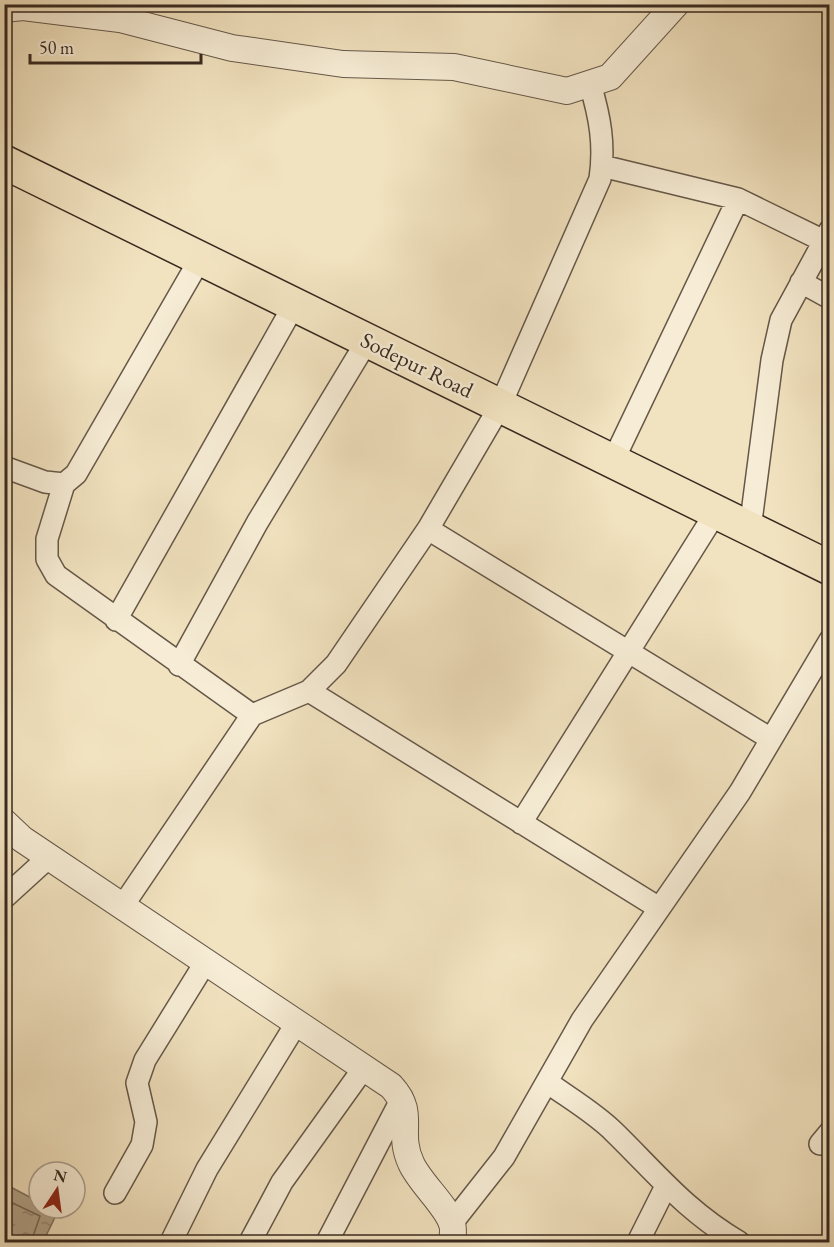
<svg xmlns="http://www.w3.org/2000/svg" width="834" height="1247" viewBox="0 0 834 1247" font-family="'EB Garamond',serif">
  <style>
    .water { fill: url(#water-ripples); stroke: #827360; stroke-width: 1.5 }
    .lines { fill: none; stroke-linecap: round; stroke-linejoin: round }
    .shore { stroke: #766756; stroke-width: 1.5 }
    .minor-casing { stroke: #665849; stroke-width: 24 }
    .tertiary-casing { stroke: #665849; stroke-width: 28 }
    .primary-casing { stroke: #382a21; stroke-width: 36 }
    .minor { stroke: #f7edd6; stroke-width: 21 }
    .tertiary { stroke: #f7edd6; stroke-width: 26 }
    .primary { stroke: #f2e3c0; stroke-width: 33 }
    .labels { text-anchor: middle; dominant-baseline: central; stroke-width: 5; stroke-linejoin: round; paint-order: stroke }
    .street-label { font-size: 22px; fill: #382a21; stroke: #f7edd6 }
  </style>
  <defs>
    <pattern id="water-ripples" width="26" height="14" patternUnits="userSpaceOnUse" patternTransform="scale(1.5)"><rect width="26" height="14" fill="#b3a48a"/><path d="M2 4q2-2 4 0t4 0M15 11q2-2 4 0t4 0" fill="none" stroke="#938670"/></pattern>
  </defs>
  <rect width="100%" height="100%" fill="#f2e3c0"/>
  <filter id="stains"><feTurbulence type="fractalNoise" baseFrequency=".00333" numOctaves="4"/><feColorMatrix values="0 0 0 0 .2 0 0 0 0 .09 0 0 0 0 .02 0 0 0 .5 -.17"/></filter>
  <radialGradient id="worn" r=".72"><stop offset=".6" stop-color="#630" stop-opacity="0"/><stop offset="1" stop-color="#630" stop-opacity=".3"/></radialGradient>
  <path class="water" d="M5,1184L39,1202V1208H52L58,1211L43,1242H5Z"/>
  <g class="lines">
    <path class="shore" d="M4,1199L40,1216L31,1242"/>
    <defs>
      <path id="minor" d="M602,166L738,199L830,244
        M801,282L830,298
        M613,461L738,199
        M4,467L45,482L64,484L76,474L200,259
        M64,484L47,539V559L56,575L252,715
        M428,529L771,739
        M750,529L772,360L781,320L830,230
        M116,620L294,305
        M179,665L257,523L367,341
        M309,691L659,908
        M521,823L716,512
        M4,898L49,857
        M122,907L252,715L309,691L336,664L428,529L500,406L600,179C605,145 600,117 590,84
        M547,1082C569,1098 595,1113 614,1132C657,1174 686,1211 739,1242
        M820,1144L830,1132
        M115,1193L142,1145L146,1122L137,1083L145,1060L205,963
        M452,1223L504,1157L582,1020L740,792L830,640
        M171,1242L207,1169L296,1024
        M250,1242L282,1182L363,1069
        M327,1242L402,1098
        M638,1242L666,1186"/>
      <path id="tertiary" d="M4,9L23,7L120,19L232,48L343,64L454,67L567,91L610,77L676,4
        M4,822L22,839L391,1086C417,1114 396,1130 411,1163C419,1182 447,1206 452,1224C454,1229 452,1237 453,1242"/>
      <path id="primary" d="M4,162L830,568"/>
    </defs>
    <use href="#minor" class="minor-casing"/>
    <use href="#tertiary" class="tertiary-casing"/>
    <use href="#primary" class="primary-casing"/>
    <use href="#minor" class="minor"/>
    <use href="#tertiary" class="tertiary"/>
    <use href="#primary" class="primary"/>
  </g>
  <g class="labels">
    <g class="street-label">
      <text transform="translate(417 365) rotate(26)">Sodepur Road</text>
    </g>
  </g>
  <rect width="834" height="1247" fill="none" stroke="#f2e3c0" stroke-width="24"/>
  <rect x="6" y="6" width="822" height="1235" fill="none" stroke="#382a21" stroke-width="3"/>
  <rect x="12" y="12" width="810" height="1223" fill="none" stroke="#382a21" stroke-width="1.5"/>
  <g transform="translate(57 1190) rotate(13)"><circle r="28" fill="#f7edd6" stroke="#ab9f8e" stroke-width="1.5"/>
  <path d="M0-4.5L10 22L0 15L-10 22Z" fill="#8f2418"/>
  <text y="-9" font-size="16" font-weight="bold" text-anchor="middle" fill="#382a21">N</text>
  </g>
  <path d="M30 54v9h171v-9" fill="none" stroke="#382a21" stroke-width="3"/>
  <text x="39" y="54" font-size="18" fill="#382a21" stroke="#f7edd6" stroke-width="4.5" paint-order="stroke">50 m</text>
  <rect width="100%" height="100%" filter="url(#stains)"/>
  <rect width="100%" height="100%" fill="url(#worn)"/>
</svg>
